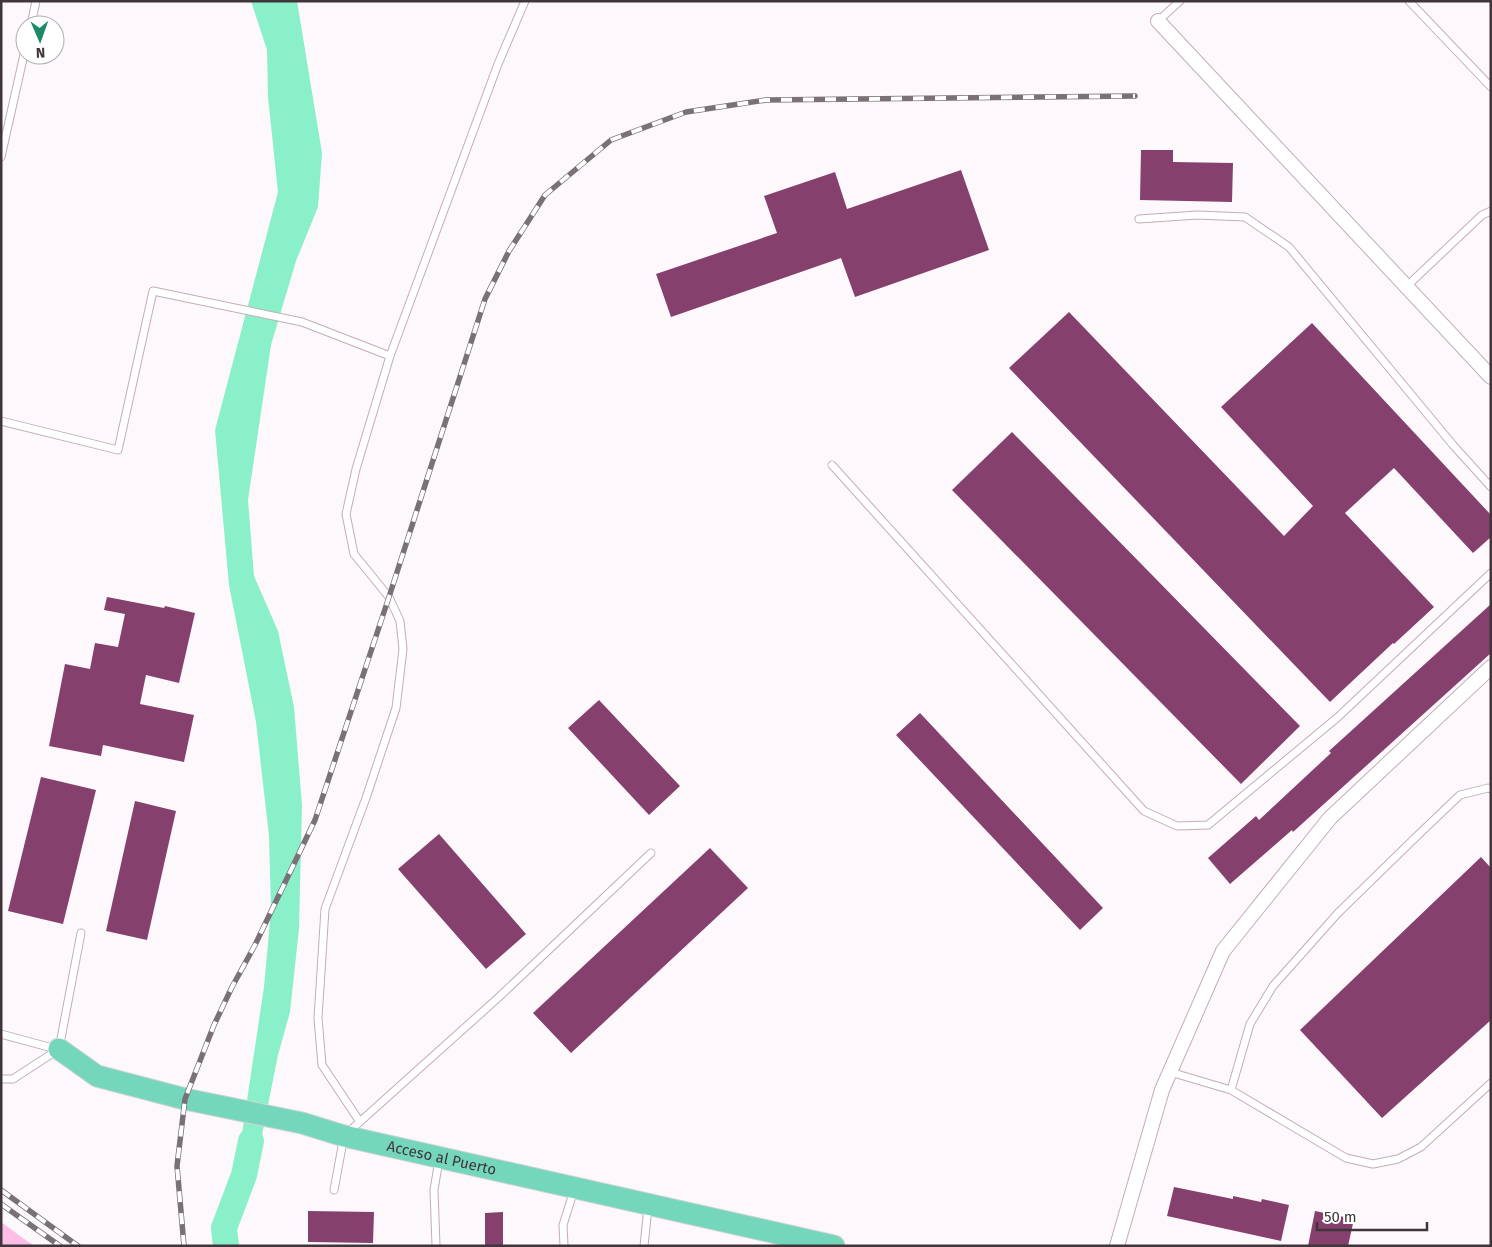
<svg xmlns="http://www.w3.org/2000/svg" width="1492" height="1247" viewBox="0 0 1492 1247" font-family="'Fira Sans',sans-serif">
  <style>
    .green { fill: #ffbee6 }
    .water { fill: #8af0c9 }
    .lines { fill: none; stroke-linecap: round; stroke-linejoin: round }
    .river { stroke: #8af0c9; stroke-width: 26 }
    .building { fill: #85406e }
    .service-casing { stroke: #c4acba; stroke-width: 9 }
    .minor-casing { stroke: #c4acba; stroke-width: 16 }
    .primary-casing { stroke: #d5d3d4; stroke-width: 23 }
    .service { stroke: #fff; stroke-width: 7 }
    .minor { stroke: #fff; stroke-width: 14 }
    .primary { stroke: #74d7bc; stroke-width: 21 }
    .rail-casing { stroke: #797176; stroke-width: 5.5 }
    .rail { stroke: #fff; stroke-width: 4; stroke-dasharray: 11; stroke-linecap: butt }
    .labels { text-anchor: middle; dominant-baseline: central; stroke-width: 5; stroke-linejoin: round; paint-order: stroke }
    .street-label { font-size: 15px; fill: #3f353b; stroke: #fff }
  </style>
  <rect width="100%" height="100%" fill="#fdf8fb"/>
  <path class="green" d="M1,1222L34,1246H1Z"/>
  <path class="water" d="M251,1H297L322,153L318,207L296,261L271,345L248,500L254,576L278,631L294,707L302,805L299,929L290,1012L278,1055L259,1150L244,1175L240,1147L264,987L271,910L269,836L256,722L229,585L215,430L278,192L268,97L267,50Z"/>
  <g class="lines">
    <path class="river" d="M226,1246L224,1228L244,1175L251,1141"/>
  </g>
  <path class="building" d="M1141,150H1173V162L1233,163L1232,202L1140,200Z
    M961,170L989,250L855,297L841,258L671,317L656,274L777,233L764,196L835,172L847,209Z
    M1069,312L1284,536L1313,506L1221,407L1312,323L1491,515V537L1473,553L1394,468L1345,513L1434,607L1394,644L1393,643L1330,702L1009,368Z
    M1012,432L1300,726L1241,784L952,490Z
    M107,597L164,608L165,606L195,613L179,683L146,675L140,704L194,715L184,762L103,745L101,756L49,746L65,664L90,669L95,643L118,647L125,614L104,610Z
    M1491,604V653L1293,832L1292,830L1230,884L1208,858L1256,816L1259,820L1331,753L1329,751Z
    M599,700L680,786L649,815L568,728Z
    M920,713L1103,908L1080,930L896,735Z
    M41,777L96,790L63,924L8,911Z
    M135,801L176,811L147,940L106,931Z
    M439,834L526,934L486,969L398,869Z
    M710,848L748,888L571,1053L533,1013Z
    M1481,857L1491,868V1020L1382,1118L1300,1030Z
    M1174,1187L1233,1199V1196L1261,1202L1262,1199L1289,1205L1281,1241L1167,1216Z
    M308,1211L374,1212L373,1243L308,1242Z
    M1315,1211L1354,1219L1348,1246H1308Z
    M503,1212V1246H485V1213Z"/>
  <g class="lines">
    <defs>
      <path id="service" d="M1409,1L1491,87
        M1158,21L1180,1
        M31,25L36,1
        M1,157L25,50
        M1139,219L1197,215L1245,217L1289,247L1453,445L1491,487
        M1406,287L1482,215L1491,211
        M1,421L118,450L153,291L302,322L390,356L498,64L525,1
        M832,465L1144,811L1177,826L1208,825L1338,717L1491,573
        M1,1034L56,1049
        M1170,1072L1231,1090L1346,1158L1373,1164L1398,1159L1421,1147L1491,1083
        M1,1079H13L59,1049L81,933
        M1231,1090L1250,1024L1273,986L1338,913L1417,836L1460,795L1488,788L1491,789
        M360,1122L322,1065L318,1018L325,909L366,798L396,708L403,649L400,621L389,597L354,554L346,514L356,469L390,356
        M334,1190L344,1136L499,997L651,853
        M436,1246L434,1190L439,1160
        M564,1246L563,1225L574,1190
        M644,1246L648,1207"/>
      <path id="minor" d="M1158,21L1491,377
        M1117,1246L1162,1090L1223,951L1330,818L1491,667"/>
      <g id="primary">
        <path id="s1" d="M59,1049L97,1076L185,1099L302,1123L344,1136L834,1246"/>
      </g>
    </defs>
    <use href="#service" class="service-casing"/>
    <use href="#minor" class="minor-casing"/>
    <use href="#primary" class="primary-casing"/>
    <use href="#service" class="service"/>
    <use href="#minor" class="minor"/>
    <use href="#primary" class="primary"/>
    <defs>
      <path id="rail" d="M1,1190L78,1246
        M1,1204L60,1246
        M184,1246L177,1166L185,1099L214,1025L232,987L255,945L315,820L389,597L485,299L509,251L545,195L611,140L686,112L766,100L1135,96"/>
    </defs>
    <use href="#rail" class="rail-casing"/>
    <use href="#rail" class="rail"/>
  </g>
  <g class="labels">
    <g class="street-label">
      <text stroke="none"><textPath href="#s1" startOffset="401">Acceso al Puerto</textPath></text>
    </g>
  </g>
  <rect width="1492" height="1247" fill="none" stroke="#3f353b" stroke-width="5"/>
  <g transform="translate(40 40) rotate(178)"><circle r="24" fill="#ffffff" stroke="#b2aeb1"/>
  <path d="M0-4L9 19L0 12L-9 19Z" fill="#1c8a69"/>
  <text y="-8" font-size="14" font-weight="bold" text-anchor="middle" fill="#3f353b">N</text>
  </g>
  <path d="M1317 1222v8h110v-8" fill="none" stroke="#3f353b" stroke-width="2.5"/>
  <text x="1324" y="1222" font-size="15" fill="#3f353b" stroke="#ffffff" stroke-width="4" paint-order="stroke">50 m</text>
</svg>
